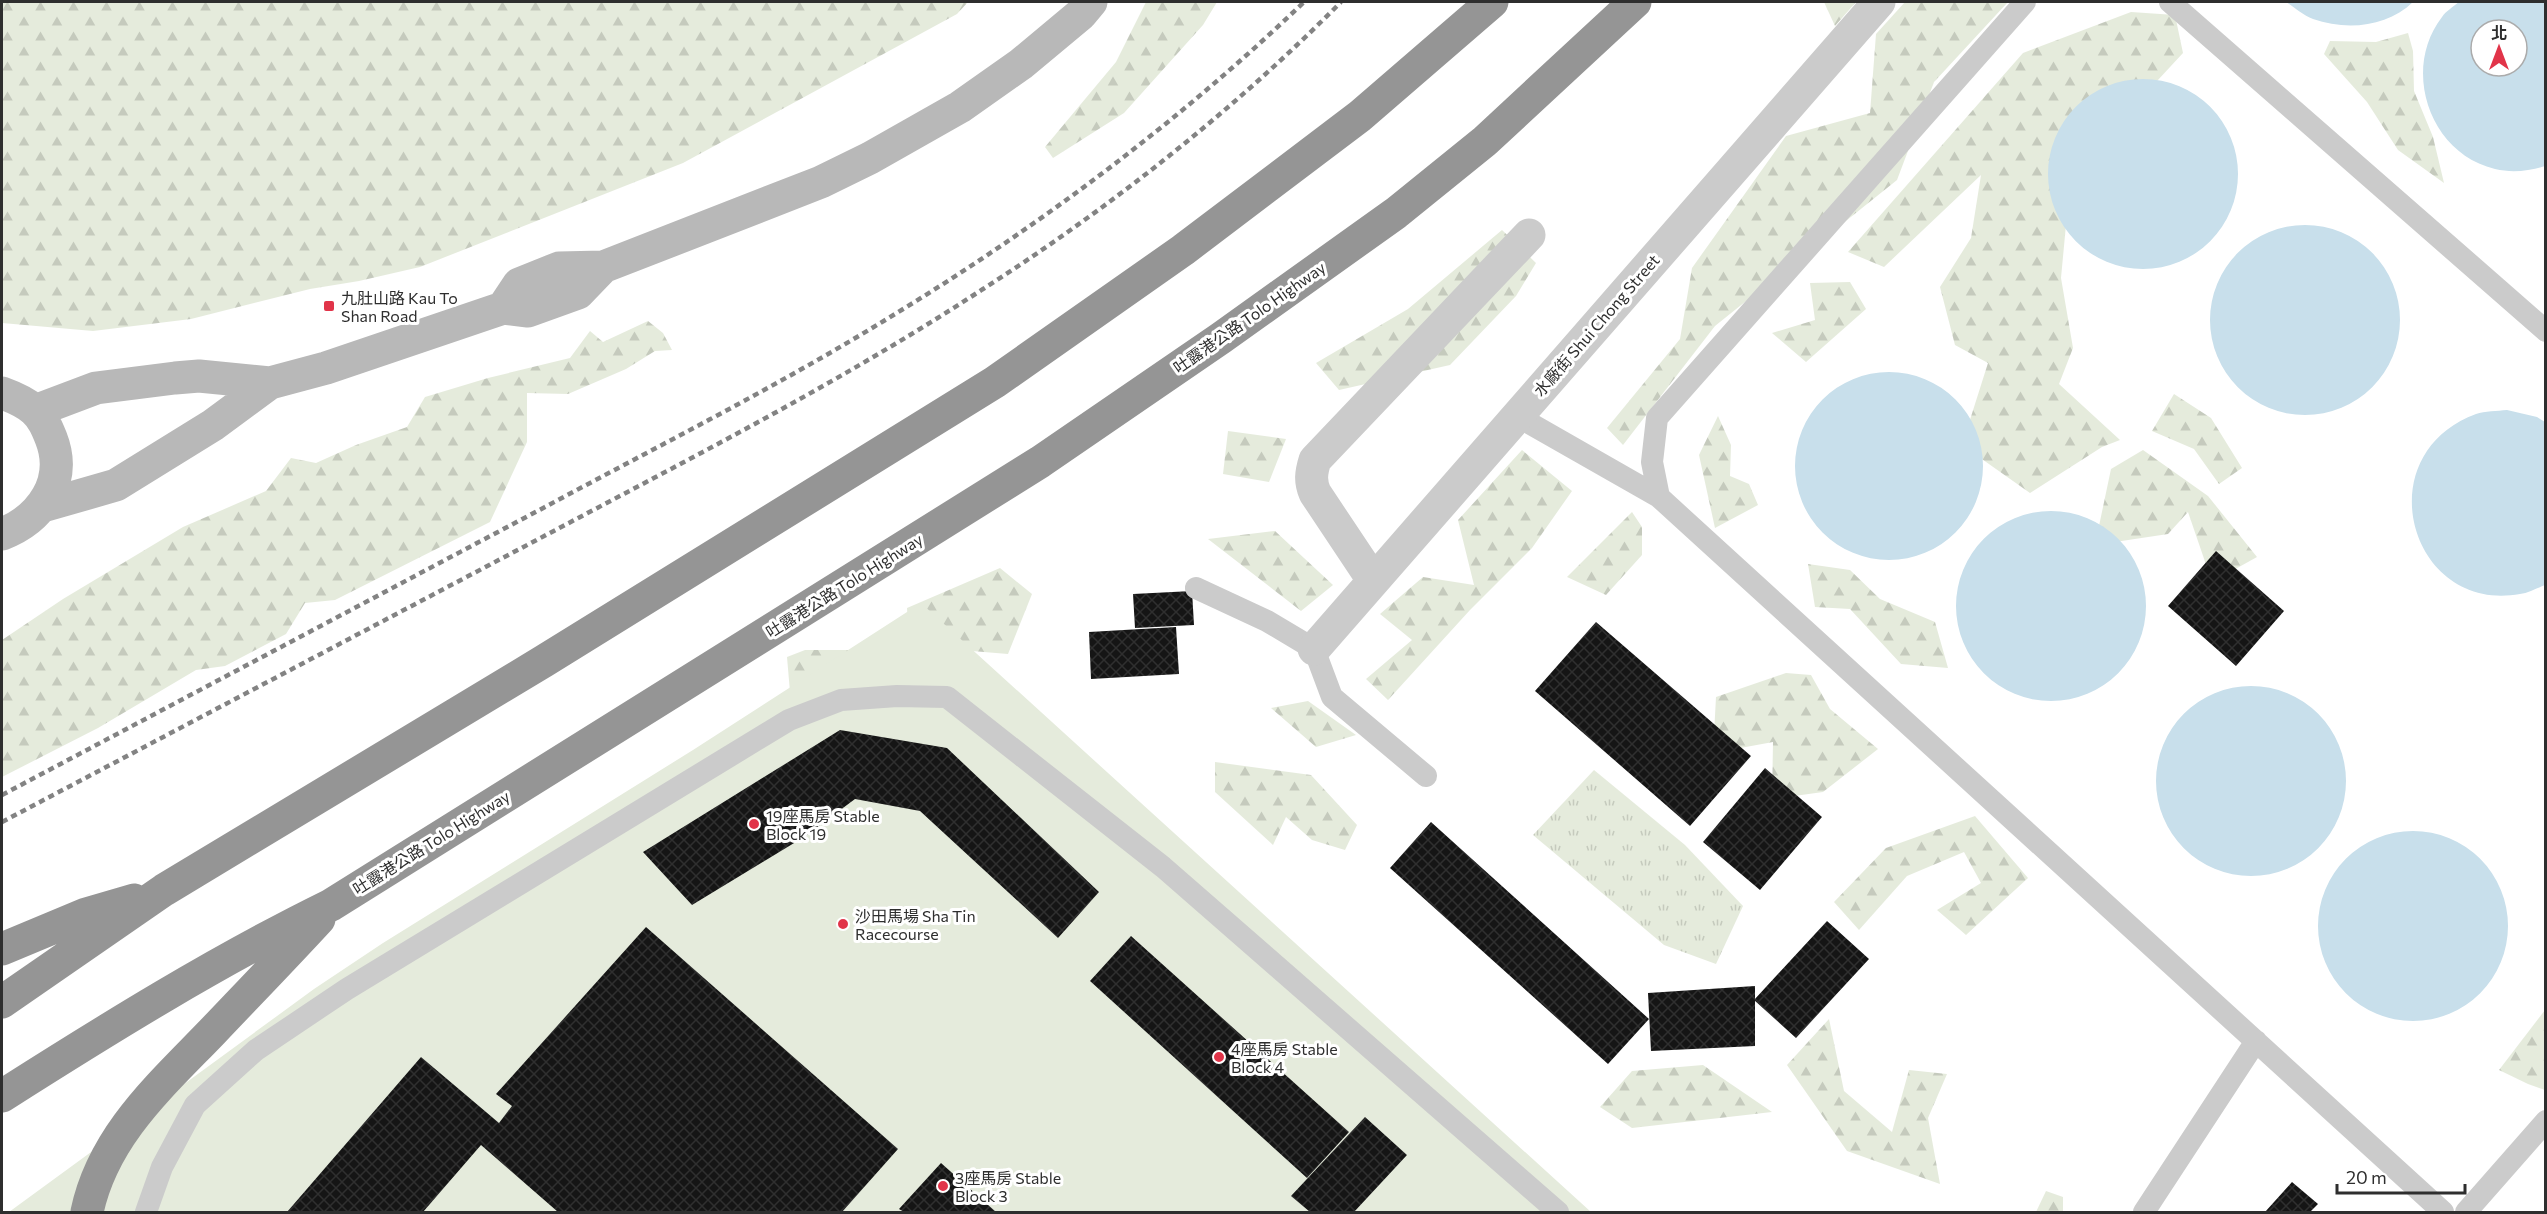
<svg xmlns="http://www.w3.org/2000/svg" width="2547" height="1214" viewBox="0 0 2547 1214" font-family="Commissioner,'Noto Sans TC',sans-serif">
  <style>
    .grass { fill: url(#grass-tufts) }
    .forest { fill: url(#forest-firs) }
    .pitch { fill: #e5ebdc }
    .water { fill: #c8dfeb; fill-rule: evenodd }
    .building { fill: url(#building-cross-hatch) }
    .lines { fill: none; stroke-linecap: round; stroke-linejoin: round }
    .lane { stroke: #cbcbcb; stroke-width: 22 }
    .street { stroke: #cbcbcb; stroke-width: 33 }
    .secondary { stroke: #b8b8b8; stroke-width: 33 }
    .highway { stroke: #959595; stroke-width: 33 }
    .rail { stroke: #838383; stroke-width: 4.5; stroke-dasharray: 6 4.5; stroke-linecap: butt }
    .poi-dot { fill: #e13449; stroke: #fff; stroke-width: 2 }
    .labels { text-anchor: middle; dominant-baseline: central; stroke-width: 6; stroke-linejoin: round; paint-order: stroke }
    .poi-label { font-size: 16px; fill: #2e2e2e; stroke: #fff; text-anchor: start }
    .street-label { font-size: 16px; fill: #2e2e2e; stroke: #fff }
  </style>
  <defs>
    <pattern id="grass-tufts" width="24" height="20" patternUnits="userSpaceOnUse" patternTransform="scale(1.5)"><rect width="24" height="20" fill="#e5ebdc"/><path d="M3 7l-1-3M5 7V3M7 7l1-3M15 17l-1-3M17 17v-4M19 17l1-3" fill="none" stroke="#c5cabd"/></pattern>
    <pattern id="forest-firs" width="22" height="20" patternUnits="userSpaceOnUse" patternTransform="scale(1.5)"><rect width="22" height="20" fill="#e5ebdc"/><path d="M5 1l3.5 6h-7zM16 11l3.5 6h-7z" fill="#c5cabd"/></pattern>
    <pattern id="building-cross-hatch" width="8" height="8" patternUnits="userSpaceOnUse" patternTransform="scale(1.5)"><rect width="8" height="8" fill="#151515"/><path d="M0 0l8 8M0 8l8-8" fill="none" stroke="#2f2f2f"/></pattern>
  </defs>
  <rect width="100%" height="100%" fill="#fff"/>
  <path class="grass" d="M1594,770L1685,845L1743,906L1716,964L1664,945L1533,835Z"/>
  <path class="forest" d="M2,2H968L957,14L683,163L420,267L359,281L310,289L191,319L93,331L2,323Z
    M1146,2H1217L1203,25L1124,113L1053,158L1045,147L1116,62Z
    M1824,2H1856L1835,26Z
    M1905,2H2008L1934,82L1897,180L1715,326L1623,445L1607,428L1680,339L1692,268L1786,136L1870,113L1876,34Z
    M2131,12L2175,15L2183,53L2132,108L2072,161L2061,278L2073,348L2059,384L2120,440L2102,447L2030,493L1962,445L1988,363L1955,345L1940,287L1971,238L1981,175L1884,267L1848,252L2023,53Z
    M2408,33L2413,51L2414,91L2433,137L2444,183L2398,150L2367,102L2324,54L2330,41L2376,42Z
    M1502,230L1536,263L1516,296L1450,365L1339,390L1316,363L1408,309Z
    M1850,282L1866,309L1806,362L1772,333L1815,320L1810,283Z
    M648,321L663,333L672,350L655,351L626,369L568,394L527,393V442L490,522L335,600L305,603L286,634L225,666L196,670L98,728L2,777V640L63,599L183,527L266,491L291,458L316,463L356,445L407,427L425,397L488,378L570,358L590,331L603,342Z
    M2174,394L2211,418L2242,468L2219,484L2194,449L2152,431Z
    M1718,416L1731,445L1730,476L1749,484L1758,505L1715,528L1699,455Z
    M1228,431L1286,439L1269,482L1223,474Z
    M1522,450L1572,491L1532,548L1470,610L1388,700L1366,679L1412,640L1380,614L1423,577L1474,585L1458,520Z
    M2143,450L2208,496L2257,557L2212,582L2188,512L2168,534L2095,545L2111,469Z
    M1632,512L1642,527V555L1606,595L1567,577Z
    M1275,531L1333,585L1301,611L1208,539Z
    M1808,564L1850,570L1880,599L1935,622L1948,668L1901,664L1850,609L1815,607Z
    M1000,568L1032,594L1008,654L948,649L909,642L907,608Z
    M805,650H850L790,692L787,657Z
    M1786,673L1811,675L1830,709L1878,749L1823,792L1772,799L1773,742L1713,753L1716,697Z
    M1308,701L1356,735L1316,747L1271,708Z
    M1215,762L1311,775L1357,825L1345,850L1312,840L1286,817L1273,845L1215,792Z
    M1975,816L2028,878L1966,935L1937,910L1981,883L1964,852L1907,876L1859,930L1834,902L1886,848Z
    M2545,1010V1090L2528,1084L2499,1070Z
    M1829,1019L1844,1091L1892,1132L1909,1070L1947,1074L1928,1118L1940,1184L1847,1151L1787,1065Z
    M1703,1065L1772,1112L1632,1128L1600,1107L1632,1071Z
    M2046,1191L2063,1197V1212H2036Z"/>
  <path class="pitch" d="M921,603L1591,1212H9L314,989L383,943L693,750Z"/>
  <path class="water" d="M2286,2H2413C2387,27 2347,31 2313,19C2304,16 2294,7 2286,2Z
    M2459,2H2545V166C2529,171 2512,173 2495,169C2430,154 2401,70 2442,17C2446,11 2453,7 2459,2ZM2481,30H2517V66H2481Z
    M2048 174a95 95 0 1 1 190 0a95 95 0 1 1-190 0Z
    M2210 320a95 95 0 1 1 190 0a95 95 0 1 1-190 0Z
    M1795 466a94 94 0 1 1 188 0a94 94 0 1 1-188 0Z
    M2507,410L2537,417L2545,422V585C2537,588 2528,593 2520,594C2410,614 2365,455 2476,414C2485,411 2497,411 2507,410Z
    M1956 606a95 95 0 1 1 190 0a95 95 0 1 1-190 0Z
    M2156 781a95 95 0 1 1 190 0a95 95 0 1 1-190 0Z
    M2318 926a95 95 0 1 1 190 0a95 95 0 1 1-190 0Z"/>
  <path class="building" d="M2216,551L2284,611L2236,666L2168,606Z
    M1192,591L1194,625L1135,628L1133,594Z
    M1596,622L1751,756L1690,826L1535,691Z
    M1176,627L1179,674L1091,679L1089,632Z
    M840,730L947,748L1099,892L1058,938L920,811L855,799L804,837L692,905L643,852Z
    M1765,768L1822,817L1760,890L1703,842Z
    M1431,822L1649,1019L1608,1064L1390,868Z
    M1827,921L1869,959L1796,1038L1754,1000Z
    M646,927L898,1149L842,1212H558L481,1145L423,1212H287L421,1057L499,1123L512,1106L496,1094Z
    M1131,936L1349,1132L1307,1178L1090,981Z
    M1755,986V1046L1651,1051L1648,993Z
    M1365,1117L1407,1155L1354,1212H1310L1291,1196Z
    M941,1163L996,1212H904L899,1209Z
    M2292,1182L2318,1204L2310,1212H2265Z"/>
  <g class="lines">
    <path class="lane" d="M2025,2L1657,418L1652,462L1659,497L2443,1212
      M2170,2L2546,331
      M1517,416L1659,497
      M1196,588L1267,621L1314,649L1332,697L1426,776
      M146,1212L162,1167L195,1105L256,1050L347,989L789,720L841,700L897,696L947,697L1163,867L1558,1212
      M2144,1212L2256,1041
      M2466,1212L2546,1121"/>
    <path class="street" d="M1373,580L1315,493C1310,481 1311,473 1315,460L1529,235
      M1314,649L1879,2"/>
    <path class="secondary" d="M503,308L519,284L559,268L603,267L821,182L870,158L960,107L1021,64L1081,14L1091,2
      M2,393C13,397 25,402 34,410C43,418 47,428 51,438C68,481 41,519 2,534
      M35,411L96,388L175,378L199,376L270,383
      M43,506L116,485L213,425L270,383L326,368L503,308L528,311L578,293L603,267"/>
    <path class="highway" d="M2,949L86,914L134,900
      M2,1002L164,890L544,661L995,382L1183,250L1360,116L1492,2
      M2,1096C109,1028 217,961 331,905L1040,462L1221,338L1396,213L1485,141L1635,2
      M87,1212C103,1136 160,1086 212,1032C248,994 284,957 319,919"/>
    <path class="rail" d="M2,795C183,699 364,603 545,507C662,444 782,384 895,314C1041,225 1181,120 1304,2
      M2,822C184,726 366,630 548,534C695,456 844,380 983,289C1111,207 1234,110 1341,2"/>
  </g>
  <g class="poi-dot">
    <rect x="323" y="300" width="12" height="12" rx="3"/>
    <circle cx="754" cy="824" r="6"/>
    <circle cx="843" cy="924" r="6"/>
    <circle cx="1219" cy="1057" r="6"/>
    <circle cx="943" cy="1186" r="6"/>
  </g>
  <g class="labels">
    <g class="poi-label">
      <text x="341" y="297">九肚山路 Kau To<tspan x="341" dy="18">Shan Road</tspan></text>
      <text x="766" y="815">19座馬房 Stable<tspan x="766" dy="18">Block 19</tspan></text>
      <text x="855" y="915">沙田馬場 Sha Tin<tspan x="855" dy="18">Racecourse</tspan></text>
      <text x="1231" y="1048">4座馬房 Stable<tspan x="1231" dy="18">Block 4</tspan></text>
      <text x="955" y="1177">3座馬房 Stable<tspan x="955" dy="18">Block 3</tspan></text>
    </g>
    <g class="street-label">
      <text transform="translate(1249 317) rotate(-35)">吐露港公路 Tolo Highway</text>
      <text transform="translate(1596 325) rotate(-49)">水廠街 Shui Chong Street</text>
      <text transform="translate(844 585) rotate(-32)">吐露港公路 Tolo Highway</text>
      <text transform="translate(431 842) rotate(-32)">吐露港公路 Tolo Highway</text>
    </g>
  </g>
  <rect width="2547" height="1214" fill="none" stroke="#2e2e2e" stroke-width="6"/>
  <g transform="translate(2499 48)"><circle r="28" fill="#ffffff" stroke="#ababab" stroke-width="1.5"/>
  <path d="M0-4.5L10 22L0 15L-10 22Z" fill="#e13449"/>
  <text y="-9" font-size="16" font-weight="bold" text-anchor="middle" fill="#2e2e2e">北</text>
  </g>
  <path d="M2337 1184v9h128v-9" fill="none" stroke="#2e2e2e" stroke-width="3"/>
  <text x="2346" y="1184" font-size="18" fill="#2e2e2e" stroke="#ffffff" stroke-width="4.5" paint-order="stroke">20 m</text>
</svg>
